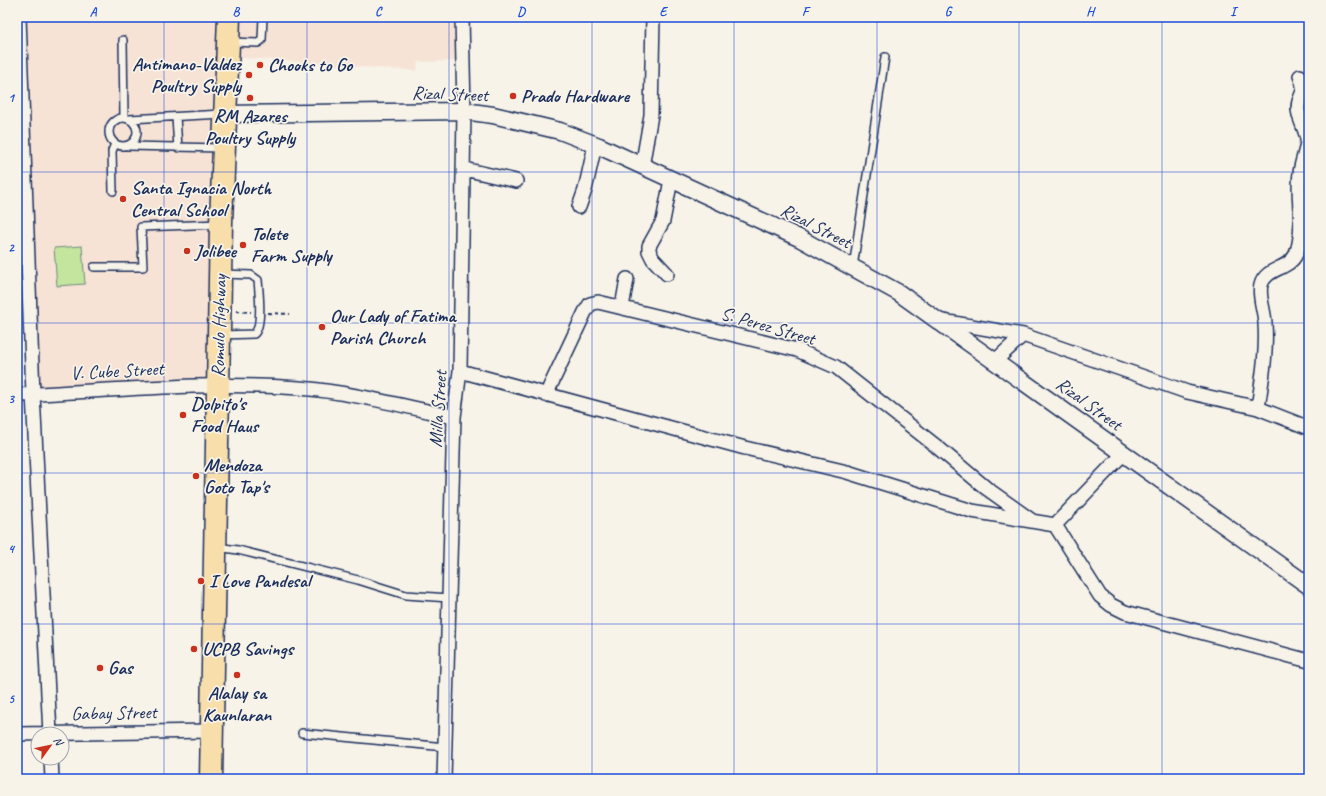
<svg xmlns="http://www.w3.org/2000/svg" width="1326" height="796" viewBox="0 0 1326 796" font-family="Caveat,sans-serif">
  <style>
    .built { fill: #f7e3d6 }
    .park { fill: #c3e59e; stroke: #6f8a7e }
    .lines { fill: none; stroke-linecap: round; stroke-linejoin: round }
    .service-casing { stroke: #1b2f5e; stroke-width: 10 }
    .minor-casing { stroke: #1b2f5e; stroke-width: 16 }
    .tertiary-casing { stroke: #1b2f5e; stroke-width: 19 }
    .trunk-casing { stroke: #1b2f5e; stroke-width: 25 }
    .path { stroke: #1b2f5e; stroke-width: 2; stroke-dasharray: 4 3; stroke-linecap: butt }
    .service { stroke: #f7f3e8; stroke-width: 7 }
    .minor { stroke: #f7f3e8; stroke-width: 13 }
    .tertiary { stroke: #f7f3e8; stroke-width: 16 }
    .trunk { stroke: #f8deab; stroke-width: 22 }
    .grid { fill: none; stroke: #1d4ed8; stroke-width: 1; stroke-opacity: 0.55 }
    .poi-dot { fill: #c8321e; stroke: #f7f3e8; stroke-width: 1.5 }
    .labels { text-anchor: middle; dominant-baseline: central; stroke-width: 3.5; stroke-linejoin: round; paint-order: stroke }
    .poi-label { font-size: 19px; font-weight: bold; fill: #1b2f5e; stroke: #f7f3e8; text-anchor: start }
    .street-label { font-size: 19px; fill: #1b2f5e; stroke: #f7f3e8 }
    .neatline { fill: none; stroke: #1d4ed8; stroke-width: 1.5 }
    .grid-label { font-size: 13px; text-anchor: middle; font-weight: bold; fill: #1d4ed8 }
  </style>
  <rect width="100%" height="100%" fill="#f7f3e8"/>
  <filter id="ink" filterUnits="userSpaceOnUse"><feTurbulence type="fractalNoise" baseFrequency=".025" numOctaves="2"/><feDisplacementMap in="SourceGraphic" scale="8" xChannelSelector="R" yChannelSelector="G"/><feConvolveMatrix kernelMatrix="1 2 1 2 8 2 1 2 1" color-interpolation-filters="sRGB"/></filter>
  <g filter="url(#ink)">
    <path class="built" d="M25,17H218L211,381L38,388Z
      M233,17H454L456,61L418,62L417,71L232,57Z"/>
    <path class="park" d="M82,246L85,284L57,286L54,248Z"/>
    <g class="lines">
      <defs>
        <path id="service" d="M123,40L124,118
          M231,42L258,43L262,40L263,17
          M176,117L178,148
          M109 132a14 14 0 1 1 28 0a14 14 0 1 1-28 0Z
          M129,119L223,114
          M128,146L222,148
          M113,191L112,151L115,144
          M94,267H143L141,227L219,224
          M853,267L885,57
          M221,335L254,334C263,326 259,292 258,280L251,275L223,274
          M217,547L238,550L358,580L406,595L449,598
          M302,733L445,747"/>
        <path id="minor" d="M19,17L33,394L50,734
          M642,167L651,115L653,17
          M464,169L516,181
          M579,207L585,190L595,145
          M667,274L653,259L649,251V246L663,221L671,180
          M622,307L627,279
          M937,320L1023,335
          M995,361L1023,335L1187,392L1258,408L1309,428
          M460,371L745,448L847,472L972,511L1055,525
          M17,395C111,391 205,381 299,388C351,392 403,406 454,417
          M546,395L585,312L590,304L598,302L797,350L836,367L936,446L986,488L1031,520
          M1258,408C1262,380 1267,352 1265,324C1265,312 1258,296 1261,285C1266,267 1289,270 1296,254C1306,228 1296,199 1300,173C1301,162 1307,150 1307,140C1306,129 1298,119 1298,108C1298,94 1308,95 1300,76
          M1055,525L1100,596L1111,605L1125,612L1309,661
          M1055,525L1124,453
          M17,734L212,731
          M51,758L52,779
          M444,779L454,417L460,371L464,111L462,17"/>
        <path id="tertiary" d="M225,114L464,111L493,115L560,131L599,146L799,238L899,293L1309,586"/>
        <path id="trunk" d="M211,779L221,223L229,17"/>
      </defs>
      <use href="#service" class="service-casing"/>
      <use href="#minor" class="minor-casing"/>
      <use href="#tertiary" class="tertiary-casing"/>
      <use href="#trunk" class="trunk-casing"/>
      <path class="path" d="M236,311L251,312
        M268,313L290,314"/>
      <use href="#service" class="service"/>
      <use href="#minor" class="minor"/>
      <use href="#tertiary" class="tertiary"/>
      <use href="#trunk" class="trunk"/>
    </g>
  </g>
  <path class="grid" d="M164,17V779M307,17V779M449,17V779M592,17V779M734,17V779M877,17V779M1019,17V779M1162,17V779M17,172H1309M17,323H1309M17,473H1309M17,624H1309"/>
  <g class="poi-dot">
    <circle cx="260" cy="65" r="4"/>
    <circle cx="249" cy="75" r="4"/>
    <circle cx="513" cy="96" r="4"/>
    <circle cx="250" cy="98" r="4"/>
    <circle cx="123" cy="199" r="4"/>
    <circle cx="243" cy="245" r="4"/>
    <circle cx="187" cy="251" r="4"/>
    <circle cx="322" cy="327" r="4"/>
    <circle cx="183" cy="415" r="4"/>
    <circle cx="196" cy="476" r="4"/>
    <circle cx="201" cy="581" r="4"/>
    <circle cx="194" cy="649" r="4"/>
    <circle cx="100" cy="668" r="4"/>
    <circle cx="237" cy="675" r="4"/>
  </g>
  <g class="labels">
    <g class="poi-label">
      <text x="241" y="64" text-anchor="end">Antimano-Valdez<tspan x="241" dy="22">Poultry Supply</tspan></text>
      <text x="268" y="65">Chooks to Go</text>
      <text x="521" y="96">Prado Hardware</text>
      <text x="250" y="116" text-anchor="middle">RM Azares<tspan x="250" dy="22">Poultry Supply</tspan></text>
      <text x="131" y="188">Santa Ignacia North<tspan x="131" dy="22">Central School</tspan></text>
      <text x="251" y="234">Tolete<tspan x="251" dy="22">Farm Supply</tspan></text>
      <text x="195" y="251">Jolibee</text>
      <text x="330" y="316">Our Lady of Fatima<tspan x="330" dy="22">Parish Church</tspan></text>
      <text x="191" y="404">Dolpito's<tspan x="191" dy="22">Food Haus</tspan></text>
      <text x="204" y="465">Mendoza<tspan x="204" dy="22">Goto Tap's</tspan></text>
      <text x="209" y="581">I Love Pandesal</text>
      <text x="202" y="649">UCPB Savings</text>
      <text x="108" y="668">Gas</text>
      <text x="237" y="693" text-anchor="middle">Alalay sa<tspan x="237" dy="22">Kaunlaran</tspan></text>
    </g>
    <g class="street-label">
      <text transform="translate(450 94) rotate(2)">Rizal Street</text>
      <text transform="translate(816 226) rotate(27)">Rizal Street</text>
      <text transform="translate(219 326) rotate(-89)">Romulo Highway</text>
      <text transform="translate(768 326) rotate(16)">S. Perez Street</text>
      <text transform="translate(117 371) rotate(-3)">V. Cube Street</text>
      <text transform="translate(1089 404) rotate(36)">Rizal Street</text>
      <text transform="translate(438 409) rotate(-86)">Milla Street</text>
      <text transform="translate(114 713) rotate(-1)">Gabay Street</text>
    </g>
  </g>
  <rect width="1326" height="796" fill="none" stroke="#f7f3e8" stroke-width="44"/>
  <g transform="translate(50 746) rotate(57)"><circle r="19" fill="#f7f3e8" stroke="#9fa5b1"/>
  <path d="M0-3L7 15L0 10L-7 15Z" fill="#c8321e"/>
  <text y="-6" font-size="11" font-weight="bold" text-anchor="middle" fill="#1b2f5e">N</text>
  </g>
  <rect x="22" y="22" width="1282" height="752" class="neatline"/>
  <g class="grid-label">
    <text x="93" y="16">A</text>
    <text x="236" y="16">B</text>
    <text x="378" y="16">C</text>
    <text x="521" y="16">D</text>
    <text x="663" y="16">E</text>
    <text x="805" y="16">F</text>
    <text x="948" y="16">G</text>
    <text x="1090" y="16">H</text>
    <text x="1233" y="16">I</text>
    <text x="11" y="102">1</text>
    <text x="11" y="252">2</text>
    <text x="11" y="403">3</text>
    <text x="11" y="553">4</text>
    <text x="11" y="703">5</text>
  </g>
</svg>
